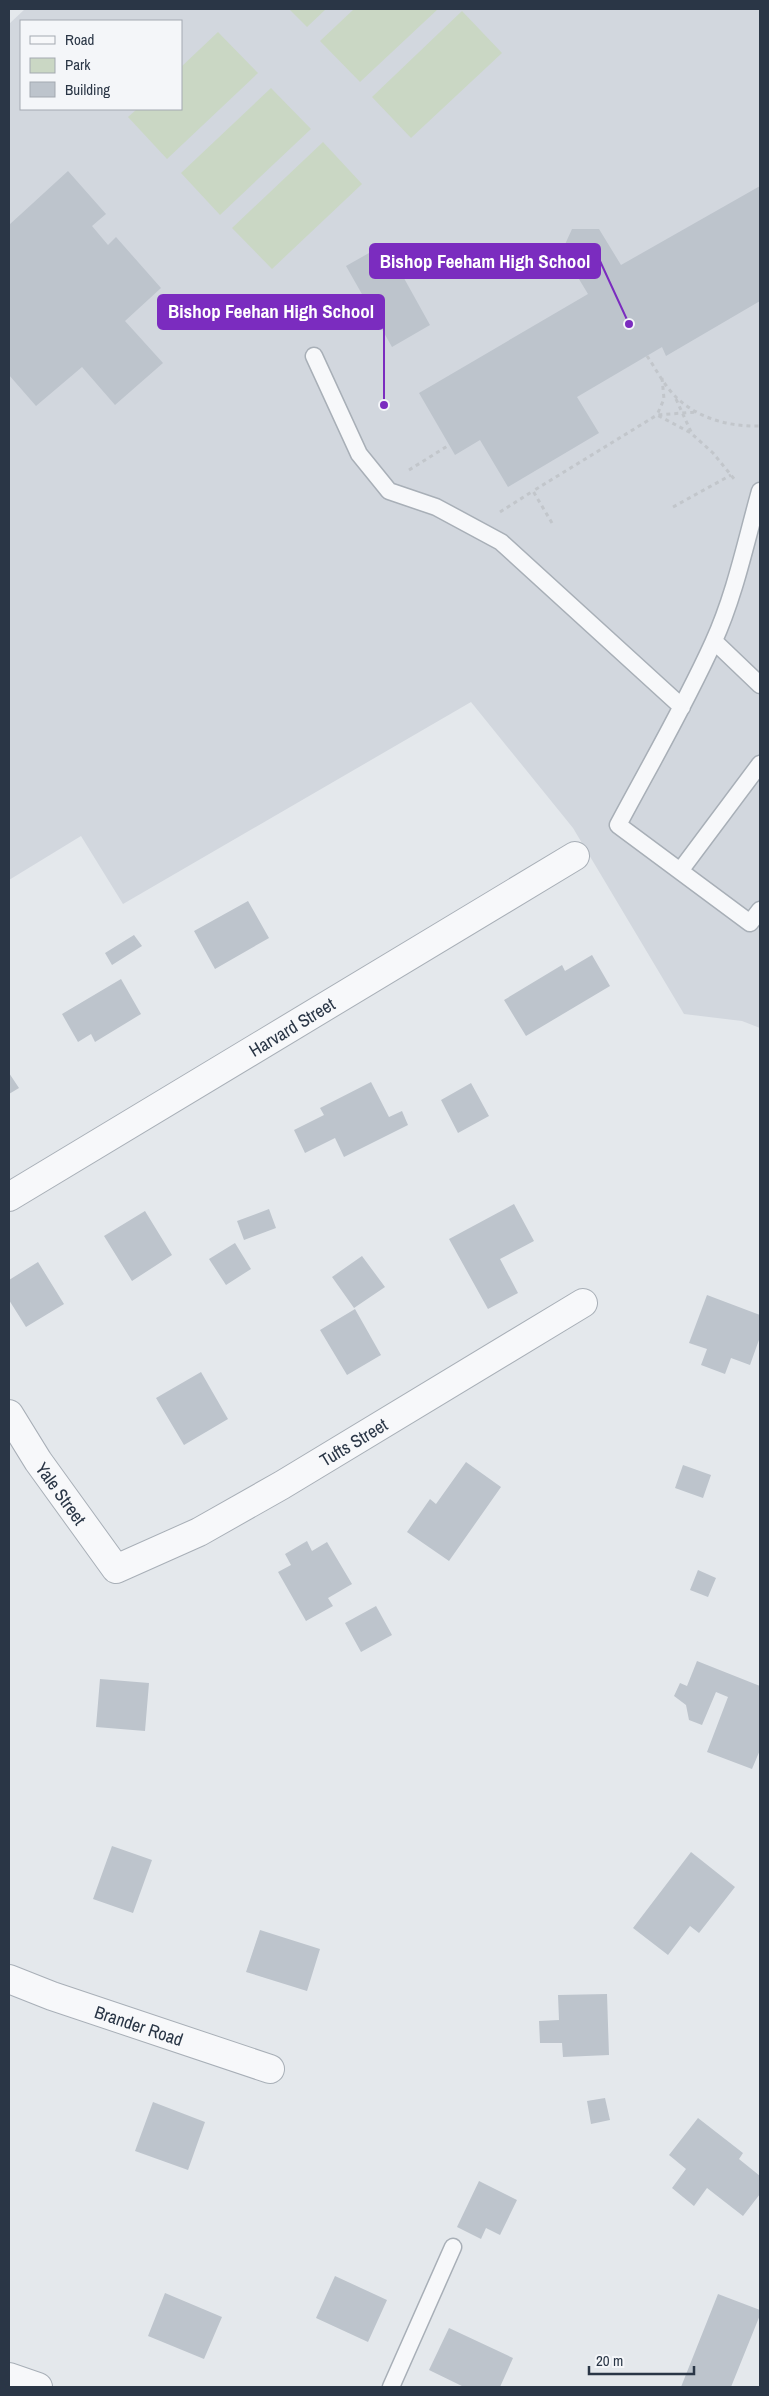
<svg xmlns="http://www.w3.org/2000/svg" width="769" height="2396" viewBox="0 0 769 2396" font-family="'Archivo Narrow',sans-serif">
  <style>
    .built { fill: #d2d7de; fill-rule: evenodd }
    .green { fill: #cad7c4 }
    .building { fill: #bdc4cc }
    .lines { fill: none; stroke-linecap: round; stroke-linejoin: round }
    .service-casing { stroke: #a8afb7; stroke-width: 19 }
    .minor-casing { stroke: #a8afb7; stroke-width: 30 }
    .path { stroke: #c2c6cb; stroke-width: 3; stroke-dasharray: 4 4; stroke-linecap: butt }
    .service { stroke: #f7f8fa; stroke-width: 16 }
    .minor { stroke: #f7f8fa; stroke-width: 28 }
    .labels { text-anchor: middle; dominant-baseline: central; stroke-width: 4; stroke-linejoin: round; paint-order: stroke }
    .street-label { font-size: 18px; fill: #2a3646; stroke: #f4f6f9 }
    .leader { fill: none; stroke: #7b2cbf; stroke-width: 2 }
    .callout-dot { fill: #7b2cbf; stroke: #f4f6f9; stroke-width: 2 }
    .callout { fill: #7b2cbf; stroke: #7b2cbf; stroke-width: 2 }
    .callout-label { font-size: 19px; text-anchor: middle; font-weight: bold; fill: #fff }
  </style>
  <rect width="100%" height="100%" fill="#e4e8ec"/>
  <path class="built" d="M25,9H760V1028L742,1021L684,1014L573,828L471,702L123,904L81,836L9,880V24ZM21,21H181V109H21Z"/>
  <path class="green" d="M289,9H326L307,27Z
    M354,9H438L360,82L320,41Z
    M462,11L502,53L411,138L372,97Z
    M218,32L258,73L167,159L128,117L137,109H181V67Z
    M271,88L311,129L220,215L181,173Z
    M323,142L362,184L272,269L232,228Z"/>
  <path class="building" d="M68,171L106,214L92,226L108,245L116,237L161,288L125,321L163,363L115,405L82,367L36,406L9,375V225Z
    M760,186V301L666,356L662,347L577,397L599,433L508,487L480,440L455,455L419,393L588,294L562,251L572,229H599L621,265Z
    M385,244L430,325L392,347L346,266Z
    M248,901L269,938L215,969L194,931Z
    M134,935L142,946L112,965L105,953Z
    M592,955L610,986L526,1036L504,1000L562,965L565,971Z
    M121,979L141,1014L95,1042L91,1034L78,1042L62,1014Z
    M9,1073L19,1088L9,1094Z
    M371,1082L389,1117L402,1111L408,1125L344,1157L335,1138L305,1153L294,1130L324,1115L320,1108Z
    M471,1083L489,1116L458,1133L441,1100Z
    M514,1204L534,1241L500,1259L518,1293L488,1309L449,1239Z
    M269,1209L276,1228L244,1240L237,1221Z
    M145,1211L172,1255L132,1281L104,1236Z
    M235,1243L251,1269L226,1285L209,1259Z
    M362,1256L385,1287L354,1308L332,1277Z
    M38,1262L64,1304L26,1327L9,1300V1280Z
    M707,1295L760,1315V1337L750,1365L731,1358L725,1374L701,1365L707,1349L689,1343Z
    M355,1309L381,1355L347,1375L320,1330Z
    M201,1372L228,1419L184,1445L156,1398Z
    M466,1462L501,1487L449,1561L407,1532L430,1499L436,1504Z
    M683,1465L711,1475L703,1498L675,1488Z
    M307,1541L312,1551L327,1542L352,1584L328,1598L333,1606L306,1621L278,1572L291,1565L285,1554Z
    M698,1570L716,1578L708,1597L690,1590Z
    M376,1606L392,1635L361,1652L345,1623Z
    M697,1661L760,1686V1750L752,1769L707,1752L728,1697L716,1692L702,1725L689,1720L686,1705L674,1696L680,1683L687,1686Z
    M100,1679L149,1683L145,1731L96,1727Z
    M112,1846L152,1860L133,1913L93,1899Z
    M691,1852L735,1887L699,1933L690,1926L668,1955L633,1928Z
    M260,1930L320,1949L307,1991L246,1972Z
    M607,1994L609,2055L563,2057L562,2043H540L539,2021L559,2020L558,1995Z
    M605,2098L610,2120L591,2124L587,2101Z
    M153,2102L205,2122L188,2170L135,2151Z
    M698,2118L743,2153L739,2159L760,2176V2194L743,2216L707,2188L694,2206L672,2188L686,2169L669,2155Z
    M479,2181L517,2200L500,2235L486,2228L481,2239L457,2227Z
    M335,2276L387,2300L368,2342L316,2318Z
    M165,2293L222,2317L204,2359L148,2336Z
    M718,2294L760,2310V2315L731,2387H681Z
    M449,2328L513,2358L500,2387H464L429,2370Z"/>
  <g class="lines">
    <defs>
      <path id="service" d="M314,356L359,454L389,491L436,507L501,542L682,707
        M760,491C746,541 735,595 713,643C685,705 650,765 618,825L750,923L760,910
        M714,641L760,685
        M680,871L760,764
        M391,2387L453,2247"/>
      <g id="minor">
        <path id="s1" d="M9,1197L575,856"/>
        <path id="s2" d="M9,1414L38,1461L116,1569L199,1532L282,1485L583,1303"/>
        <path id="s3" d="M9,1979L52,1996L270,2069"/>
        <path d="M9,2377L38,2387"/>
      </g>
    </defs>
    <use href="#service" class="service-casing"/>
    <use href="#minor" class="minor-casing"/>
    <path class="path" d="M647,356C656,369 665,387 677,398C699,419 731,427 760,426
      M662,378L664,399L657,415L691,433
      M676,399L692,434L713,453L735,480
      M409,470L449,445
      M673,507L731,475
      M500,512L533,491
      M552,523L533,491L657,415L696,412"/>
    <use href="#service" class="service"/>
    <use href="#minor" class="minor"/>
  </g>
  <g class="labels">
    <g class="street-label">
      <text stroke="none"><textPath href="#s1" startOffset="330">Harvard Street</textPath></text>
      <text stroke="none"><textPath href="#s2" startOffset="458">Tufts Street</textPath></text>
      <text stroke="none"><textPath href="#s2" startOffset="95">Yale Street</textPath></text>
      <text stroke="none"><textPath href="#s3" startOffset="138">Brander Road</textPath></text>
    </g>
  </g>
  <path class="leader" d="M629 324L600 261M384 405L384 312"/>
  <g class="callout-dot">
    <circle cx="629" cy="324" r="5"/>
    <circle cx="384" cy="405" r="5"/>
  </g>
  <g class="callout">
    <rect x="370" y="244" width="230" height="34" rx="5"/>
    <rect x="158" y="295" width="226" height="34" rx="5"/>
  </g>
  <g class="callout-label">
    <text x="485" y="268">Bishop Feeham High School</text>
    <text x="271" y="318">Bishop Feehan High School</text>
  </g>
  <rect width="769" height="2396" fill="none" stroke="#2a3646" stroke-width="20"/>
  <rect x="20" y="20" width="162" height="90" fill="#f4f6f9" stroke="#a3a9b1"/>
  <rect x="30" y="36" width="25" height="8" fill="#f7f8fa" stroke="#a3a9b1"/>
  <text x="65" y="45" font-size="15" fill="#2a3646">Road</text>
  <rect x="30" y="58" width="25" height="15" fill="#cad7c4" stroke="#a3a9b1"/>
  <text x="65" y="70" font-size="15" fill="#2a3646">Park</text>
  <rect x="30" y="82" width="25" height="15" fill="#bdc4cc" stroke="#a3a9b1"/>
  <text x="65" y="95" font-size="15" fill="#2a3646">Building</text>
  <path d="M589 2366v8h105v-8" fill="none" stroke="#2a3646" stroke-width="2.5"/>
  <text x="596" y="2366" font-size="15" fill="#2a3646" stroke="#f4f6f9" stroke-width="4" paint-order="stroke">20 m</text>
</svg>
